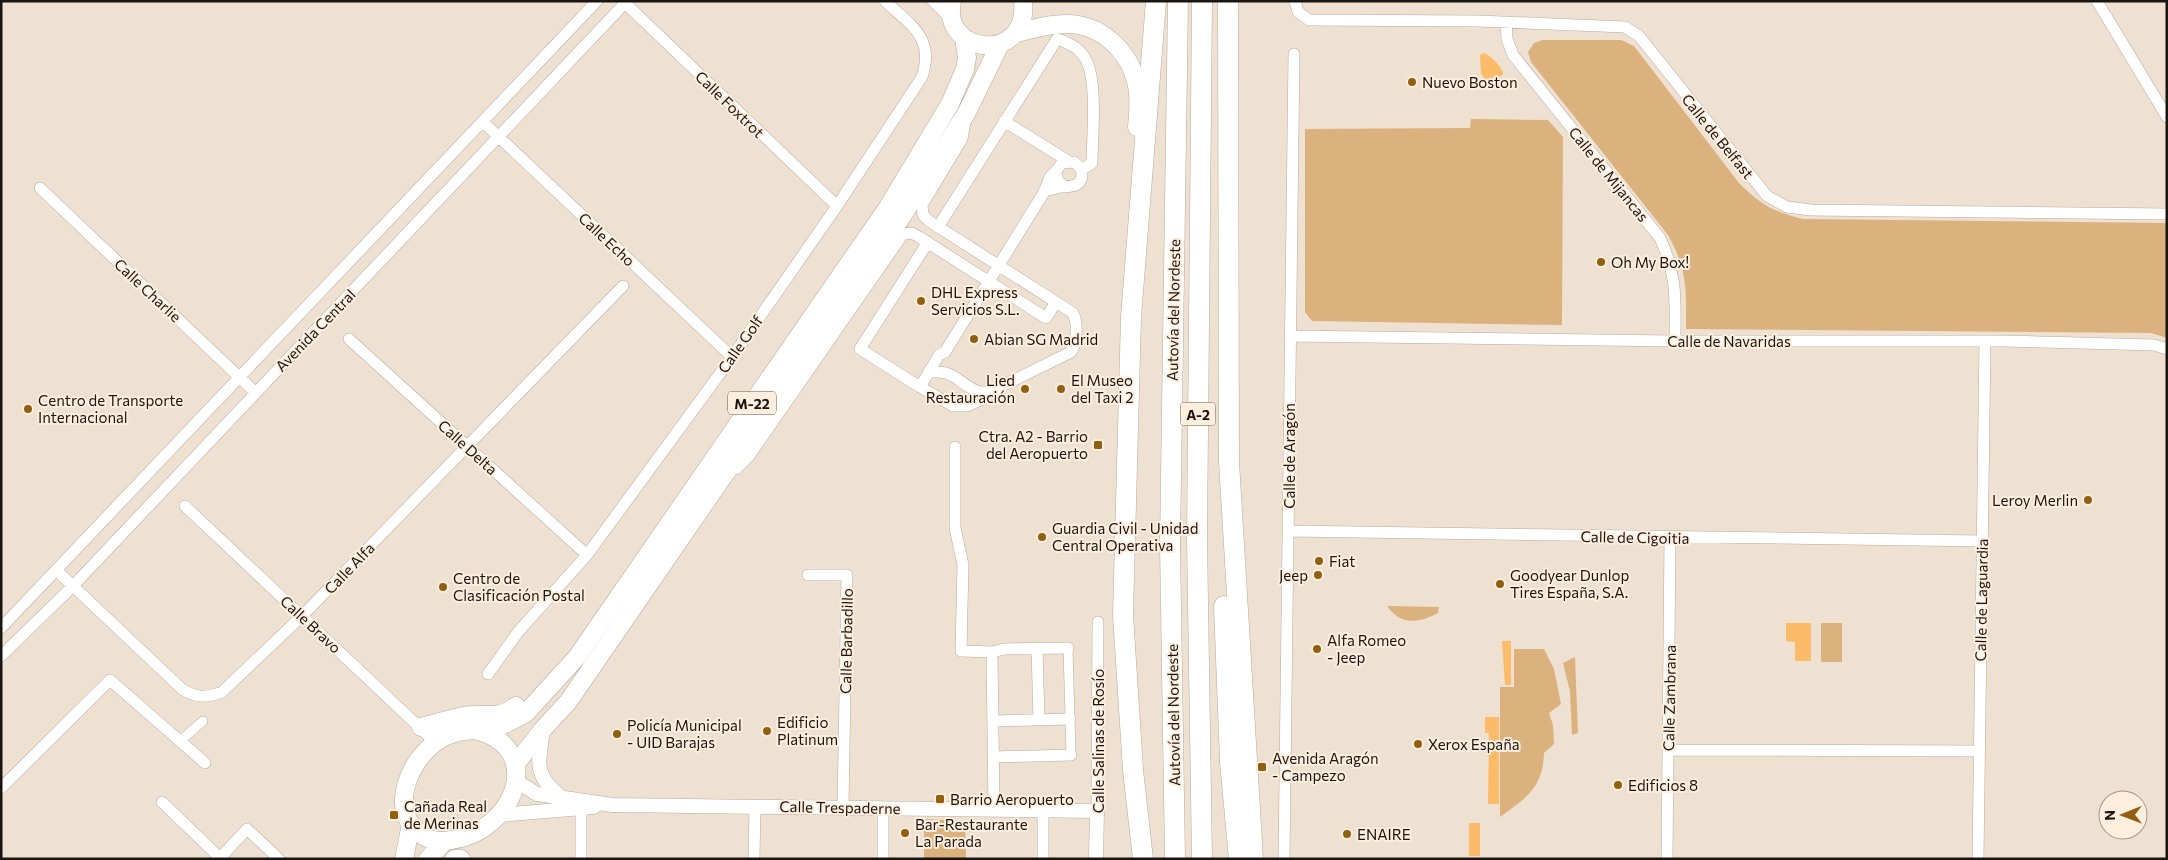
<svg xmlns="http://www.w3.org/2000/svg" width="2168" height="860" viewBox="0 0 2168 860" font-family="Commissioner,sans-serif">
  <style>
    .green { fill: #dbb17e }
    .water { fill: #fcbb69 }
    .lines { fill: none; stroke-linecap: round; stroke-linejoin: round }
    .pedestrian-casing { stroke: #b8aa9b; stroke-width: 10 }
    .minor-casing { stroke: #b8aa9b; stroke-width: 12 }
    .tertiary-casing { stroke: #b8aa9b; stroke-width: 15 }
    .primary-casing { stroke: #b8aa9b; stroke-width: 19 }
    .motorway-casing { stroke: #b8aa9b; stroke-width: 21 }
    .pedestrian { stroke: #fff; stroke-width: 9 }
    .minor { stroke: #fff; stroke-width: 11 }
    .tertiary { stroke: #fff; stroke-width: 14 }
    .primary { stroke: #fff; stroke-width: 18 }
    .motorway { stroke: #fff; stroke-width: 20 }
    .poi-dot { fill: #925f11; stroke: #fdeede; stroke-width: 2 }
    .labels { text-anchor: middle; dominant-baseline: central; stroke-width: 4; stroke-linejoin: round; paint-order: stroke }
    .shield { fill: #fdeede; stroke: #5e564e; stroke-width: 1 }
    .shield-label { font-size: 14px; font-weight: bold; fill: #1a1510 }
    .poi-label { font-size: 15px; fill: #1a1510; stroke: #fdeede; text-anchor: start }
    .street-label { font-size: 15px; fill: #1a1510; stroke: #fdeede }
  </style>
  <rect width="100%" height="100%" fill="#efe1d1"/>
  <path class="green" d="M1543,40H1621L1634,46L1739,183C1761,205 1772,211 1803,219L2167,223V338L2151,333L1686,329C1686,289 1688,271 1668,235L1531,62L1528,52L1534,43Z
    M1471,119L1548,120L1563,137L1562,325L1312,321L1305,312V129L1470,128Z
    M1387,606L1439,607L1438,613C1419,623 1401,626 1387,606Z
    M1821,623H1842V662H1821Z
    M1514,649H1544L1554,669L1561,704L1549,713L1553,725L1554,744L1544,753C1543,788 1526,798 1500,817V687H1514Z
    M1575,657L1578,733L1572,735L1570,691L1563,663Z
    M924,819L965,821L966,859H924Z"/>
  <path class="water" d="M1484,53C1491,56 1502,66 1503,74L1499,77L1485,79L1481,74L1480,55Z
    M1786,623H1811V661H1795V642L1786,641Z
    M1502,641H1511V685H1505Z
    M1485,717H1499V804H1488L1489,733H1485Z
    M1469,823H1480V856H1469Z"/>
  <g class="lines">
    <defs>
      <path id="pedestrian" d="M1068,648L1071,755
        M180,741L203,721"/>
      <path id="minor" d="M623,1L837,206
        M933,1L952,20
        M1295,1L1298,12L1309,20L1478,21L1625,27L1639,36L1767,196L1787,207L1811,210L2167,214
        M2097,1L2167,117
        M1506,22L1507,39L1513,55L1660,238C1678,278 1675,299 1675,341
        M1004,121L1068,161
        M483,122L732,357
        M40,188L256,393
        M1044,191C1050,190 1055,188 1060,187C1070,186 1081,188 1082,175C1082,169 1078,165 1074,162L1062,163L1056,171L1058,181L1065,187
        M938,227L1057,39C1066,42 1077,46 1083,55C1099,75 1092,137 1092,163L1081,170
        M928,242L860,349L920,387L953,406H967L983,399L994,390L1071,352C1077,343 1078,323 1073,313L929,221L923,215L922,205L962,139L965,121
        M1290,336L1675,341H2005L2154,345L2167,349
        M349,339L587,555
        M929,371C934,372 941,372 946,373C964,379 972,398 994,390
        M920,387L939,355L945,352L1043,194L1050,177L1056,171
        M955,447V528L963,565L961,651L992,652L994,809
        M736,469L749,456L903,234L912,233L919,237L1046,318L1056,302
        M185,506L435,742
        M1288,531L1982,541
        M57,571L182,689C196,698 206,698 222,692L302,616L623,286
        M808,575H847L843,807
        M1,628L597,1
        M1037,648L1039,720
        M992,652L1004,649L1068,648
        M1,656L72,587L627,1
        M488,674L518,632L587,555L732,357L837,206L922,77C935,37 911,26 885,1
        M993,721L1070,719
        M1668,750L1979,751
        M993,757L1071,755
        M1,788L110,680L205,763
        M162,802L220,858L247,829L279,859
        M1043,810V859
        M1097,811L1098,622
        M581,859V809
        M754,859L755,806
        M883,859V808
        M1284,859L1294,54
        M1667,859L1670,537
        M1978,859L1985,341"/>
      <path id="tertiary" d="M543,729C539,762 532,774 561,797
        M516,781L537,794L612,805L1097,811L1096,859
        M500,815L594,807"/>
      <path id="primary" d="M952,1C940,56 1030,64 1023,1
        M1016,33C1033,29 1052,23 1070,24C1106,26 1134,57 1138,92C1139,103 1138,116 1137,127
        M421,727C435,724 449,719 463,716C485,712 497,721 516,706
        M475,730C548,748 514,832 451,840C442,842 431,841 422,835C387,812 409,761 436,742C448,733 460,731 475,730Z
        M488,733L526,713L577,657L888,207L950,104L965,69L967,58L964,38
        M515,765L543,729L568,702L903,215L967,112L1000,44
        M404,859L411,824
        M428,859L445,841
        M454,859H461"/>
      <path id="motorway" d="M1228,4L1229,462L1253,859
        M1224,606L1230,762L1239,859
        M1143,859L1133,770L1123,615L1131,317L1156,1
        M1175,859L1170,545L1178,1
        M1202,859L1197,538L1202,1"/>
    </defs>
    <use href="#pedestrian" class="pedestrian-casing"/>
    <use href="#minor" class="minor-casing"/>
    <use href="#tertiary" class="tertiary-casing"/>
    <use href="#primary" class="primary-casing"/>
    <use href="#motorway" class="motorway-casing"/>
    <use href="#pedestrian" class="pedestrian"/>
    <use href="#minor" class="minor"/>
    <use href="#tertiary" class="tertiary"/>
    <use href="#primary" class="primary"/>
    <use href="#motorway" class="motorway"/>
  </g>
  <g class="poi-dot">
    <circle cx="1412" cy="82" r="5"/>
    <circle cx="1601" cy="262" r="5"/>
    <circle cx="921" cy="301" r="5"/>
    <circle cx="974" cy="339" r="5"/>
    <circle cx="1025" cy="389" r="5"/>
    <circle cx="1061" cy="389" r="5"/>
    <circle cx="28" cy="409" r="5"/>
    <rect x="1093" y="440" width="10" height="10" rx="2.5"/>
    <circle cx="2088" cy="500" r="5"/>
    <circle cx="1042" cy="537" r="5"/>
    <circle cx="1319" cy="561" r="5"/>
    <circle cx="1318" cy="575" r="5"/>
    <circle cx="1500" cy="584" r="5"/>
    <circle cx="443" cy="587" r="5"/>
    <circle cx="1317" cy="649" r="5"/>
    <circle cx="767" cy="731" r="5"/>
    <circle cx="617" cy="734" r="5"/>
    <circle cx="1418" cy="744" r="5"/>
    <rect x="1257" y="762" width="10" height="10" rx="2.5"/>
    <circle cx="1618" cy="785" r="5"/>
    <rect x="935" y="794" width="10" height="10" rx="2.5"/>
    <rect x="389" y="810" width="10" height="10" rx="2.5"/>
    <circle cx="905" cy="833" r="5"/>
    <circle cx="1347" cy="834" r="5"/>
  </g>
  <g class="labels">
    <g class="shield">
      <rect x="728" y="391.5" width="48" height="23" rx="4"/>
      <rect x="1180.5" y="402.5" width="35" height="23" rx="4"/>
    </g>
    <g class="shield-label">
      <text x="752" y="403">M-22</text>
      <text x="1198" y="414">A-2</text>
    </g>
    <g class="poi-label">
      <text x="1422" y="82">Nuevo Boston</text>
      <text x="1611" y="262">Oh My Box!</text>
      <text x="931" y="292">DHL Express<tspan x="931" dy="17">Servicios S.L.</tspan></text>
      <text x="984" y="339">Abian SG Madrid</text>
      <text x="1015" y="380" text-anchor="end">Lied<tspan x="1015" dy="17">Restauración</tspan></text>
      <text x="1071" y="380">El Museo<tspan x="1071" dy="17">del Taxi 2</tspan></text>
      <text x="38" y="400">Centro de Transporte<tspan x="38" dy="17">Internacional</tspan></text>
      <text x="1088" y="436" text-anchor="end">Ctra. A2 - Barrio<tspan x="1088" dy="17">del Aeropuerto</tspan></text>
      <text x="2078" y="500" text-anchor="end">Leroy Merlin</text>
      <text x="1052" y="528">Guardia Civil - Unidad<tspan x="1052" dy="17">Central Operativa</tspan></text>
      <text x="1329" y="561">Fiat</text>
      <text x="1308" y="575" text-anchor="end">Jeep</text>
      <text x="1510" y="575">Goodyear Dunlop<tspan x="1510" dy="17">Tires España, S.A.</tspan></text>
      <text x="453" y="578">Centro de<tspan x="453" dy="17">Clasificación Postal</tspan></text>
      <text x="1327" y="640">Alfa Romeo<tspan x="1327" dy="17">- Jeep</tspan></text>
      <text x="777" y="722">Edificio<tspan x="777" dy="17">Platinum</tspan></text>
      <text x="627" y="725">Policía Municipal<tspan x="627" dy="17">- UID Barajas</tspan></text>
      <text x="1428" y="744">Xerox España</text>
      <text x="1272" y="758">Avenida Aragón<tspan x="1272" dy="17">- Campezo</tspan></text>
      <text x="1628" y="785">Edificios 8</text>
      <text x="950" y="799">Barrio Aeropuerto</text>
      <text x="404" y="806">Cañada Real<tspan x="404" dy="17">de Merinas</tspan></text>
      <text x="915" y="824">Bar-Restaurante<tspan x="915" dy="17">La Parada</tspan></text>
      <text x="1357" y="834">ENAIRE</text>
    </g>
    <g class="street-label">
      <text transform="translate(730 104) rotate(44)">Calle Foxtrot</text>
      <text transform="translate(1718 136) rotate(51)">Calle de Belfast</text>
      <text transform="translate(1609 174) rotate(51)">Calle de Mijancas</text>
      <text transform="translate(607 239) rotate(43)">Calle Echo</text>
      <text transform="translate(148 290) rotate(43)">Calle Charlie</text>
      <text transform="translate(1173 310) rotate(-89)">Autovía del Nordeste</text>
      <text transform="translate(315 330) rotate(-46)">Avenida Central</text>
      <text x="1729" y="341">Calle de Navaridas</text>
      <text transform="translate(740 344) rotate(-55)">Calle Golf</text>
      <text transform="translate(468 447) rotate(42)">Calle Delta</text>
      <text transform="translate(1289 456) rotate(-90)">Calle de Aragón</text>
      <text transform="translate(1635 537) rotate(1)">Calle de Cigoitia</text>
      <text transform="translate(349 568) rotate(-46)">Calle Alfa</text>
      <text transform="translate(1981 600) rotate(-89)">Calle de Laguardia</text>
      <text transform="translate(311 624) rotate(43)">Calle Bravo</text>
      <text transform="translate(846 641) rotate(-89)">Calle Barbadillo</text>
      <text transform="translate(1669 698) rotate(-89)">Calle Zambrana</text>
      <text transform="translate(1173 715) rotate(-91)">Autovía del Nordeste</text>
      <text transform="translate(1098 741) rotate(-90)">Calle Salinas de Rosío</text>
      <text transform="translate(840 807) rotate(1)">Calle Trespaderne</text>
    </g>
  </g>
  <rect width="2168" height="860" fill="none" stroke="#1a1510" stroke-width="5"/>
  <g transform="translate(2123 815) rotate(269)"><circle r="24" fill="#fdeede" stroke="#a2978c"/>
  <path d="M0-4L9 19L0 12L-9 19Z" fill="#925f11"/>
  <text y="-8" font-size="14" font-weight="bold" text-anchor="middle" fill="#1a1510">N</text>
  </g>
</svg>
